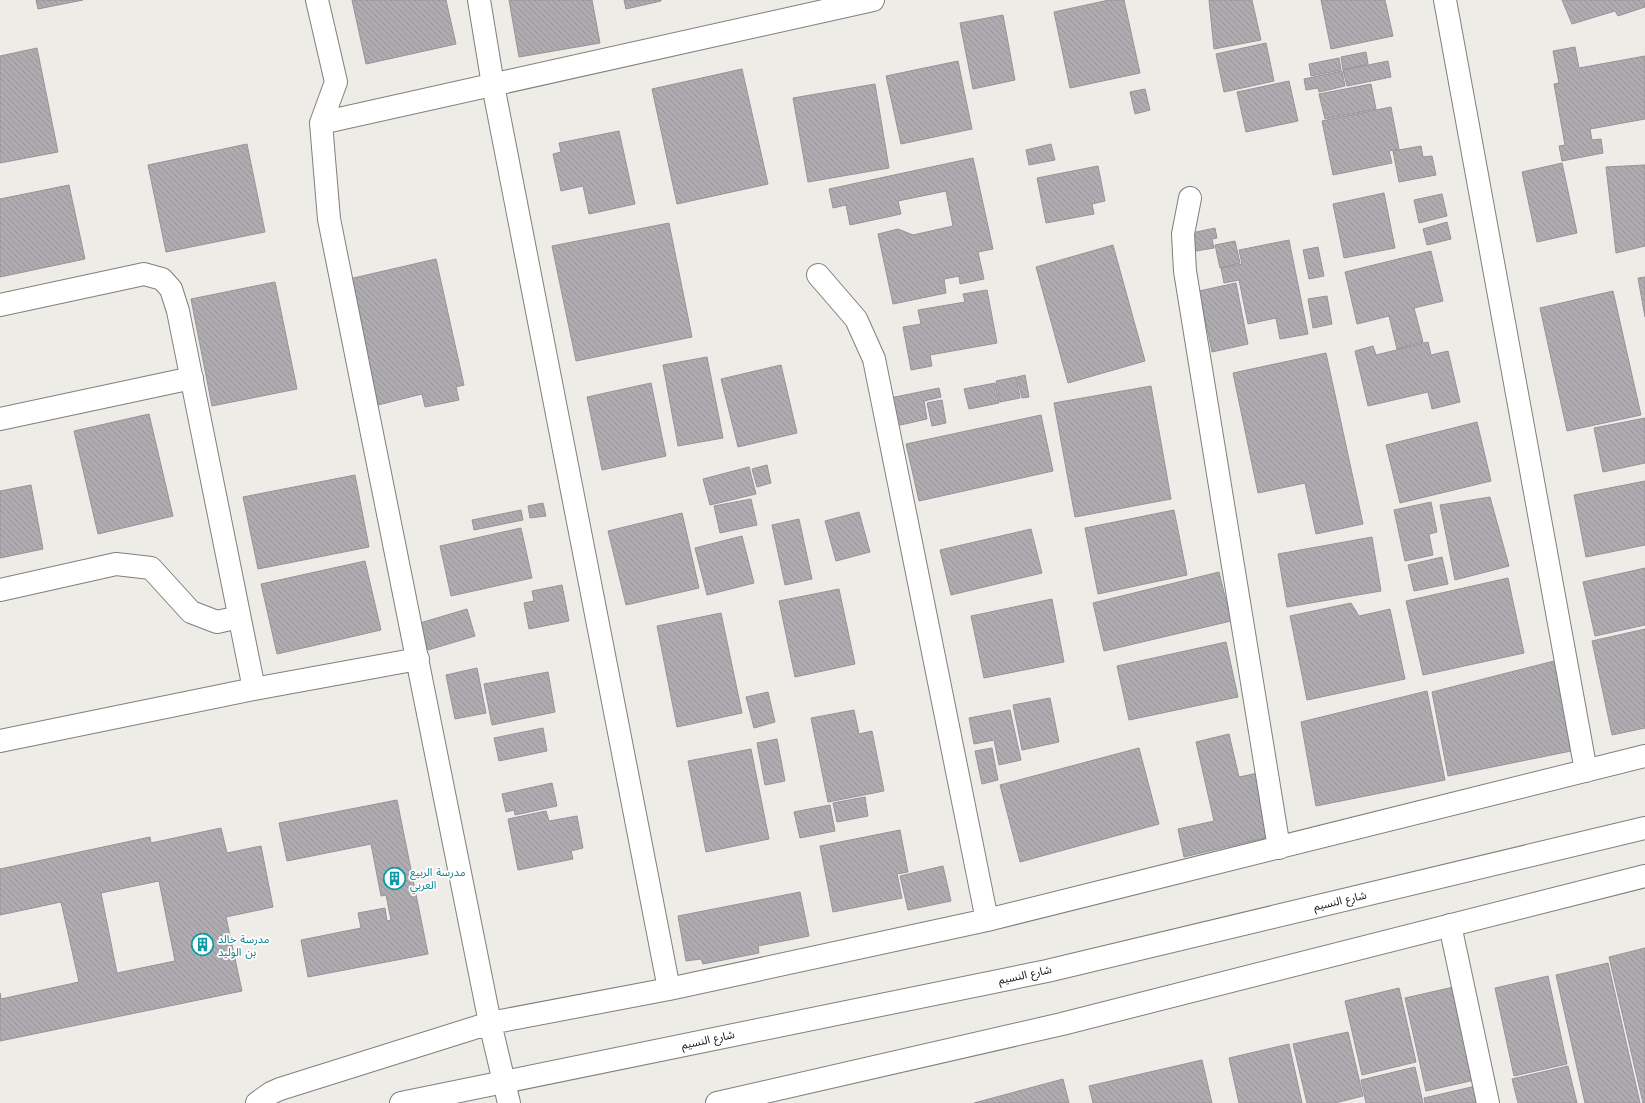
<svg xmlns="http://www.w3.org/2000/svg" width="1645" height="1103" viewBox="0 0 1645 1103" font-family="'Work Sans','Noto Sans Arabic',sans-serif">
  <style>
    .building { fill: url(#building-back-hatch); stroke: #969498; fill-rule: evenodd }
    .lines { fill: none; stroke-linecap: round; stroke-linejoin: round }
    .minor-casing { stroke: #807f7b; stroke-width: 24 }
    .tertiary-casing { stroke: #807f7b; stroke-width: 24 }
    .minor { stroke: #fff; stroke-width: 22 }
    .tertiary { stroke: #fff; stroke-width: 22 }
    .labels { text-anchor: middle; dominant-baseline: central; stroke-width: 3.5; stroke-linejoin: round; paint-order: stroke }
    .culture-label { font-size: 11px; fill: #0d838f; stroke: #fff; text-anchor: start }
    .street-label { font-size: 11px; fill: #10100e; stroke: #fff }
  </style>
  <defs>
    <pattern id="building-back-hatch" width="6" height="6" patternUnits="userSpaceOnUse"><rect width="6" height="6" fill="#aeacb0"/><path d="M-1 5l2 2M0 0l6 6M5-1l2 2" fill="none" stroke="#959396"/></pattern>
  </defs>
  <rect width="100%" height="100%" fill="#eeece7"/>
  <path class="building" d="M36,0H83L38,9Z
    M352,0H446L456,44L366,64Z
    M509,0H592L600,43L519,57Z
    M624,0H661V1L626,9Z
    M1109,0H1124L1140,73L1070,88L1054,12Z
    M1209,0H1252L1261,40L1214,49Z
    M1321,0H1385L1393,36L1331,49Z
    M1562,0H1644L1645,7L1618,16L1615,11L1572,24Z
    M1003,15L1015,80L973,89L960,23Z
    M1266,43L1274,81L1224,92L1216,54Z
    M1575,47L1579,68L1645,56V119L1590,129L1592,140L1601,139L1603,153L1562,161L1559,146L1565,145L1554,84L1559,83L1553,51Z
    M37,48L58,152L0,163V56Z
    M1366,52L1368,64L1343,70L1341,57Z
    M1339,58L1341,70L1311,76L1309,64Z
    M958,61L972,129L901,144L886,76Z
    M1388,61L1391,77L1347,86L1343,70Z
    M742,69L768,184L677,204L652,89Z
    M1342,71L1345,86L1319,92L1318,88L1306,90L1304,79Z
    M1289,81L1298,121L1246,132L1237,92Z
    M875,84L889,168L808,182L793,98Z
    M1371,84L1376,109L1325,119L1319,94Z
    M1145,89L1150,110L1135,114L1130,92Z
    M1391,107L1399,149L1389,151L1392,163L1333,175L1322,121Z
    M619,131L635,204L589,214L583,186L561,191L553,154L561,152L559,143Z
    M247,144L265,232L166,252L148,165Z
    M1051,144L1055,160L1029,165L1026,150Z
    M1421,146L1423,157L1432,156L1436,175L1399,182L1393,151Z
    M973,158L993,249L978,252L984,279L960,284L959,276L944,279L946,293L893,304L878,234L898,229L913,235L953,226L946,191L898,201L901,214L850,225L846,205L833,208L829,189Z
    M1562,163L1577,233L1537,242L1522,172Z
    M1645,165V246L1616,253L1606,167Z
    M1098,166L1105,201L1092,204L1094,214L1046,223L1037,178Z
    M69,185L85,259L0,277V199Z
    M1384,193L1395,248L1344,258L1333,204Z
    M1442,194L1447,216L1419,223L1414,200Z
    M1447,222L1451,239L1427,245L1423,229Z
    M669,223L692,337L576,361L552,246Z
    M1215,228L1217,238L1212,239L1214,248L1190,252L1187,234Z
    M1289,240L1308,334L1280,339L1276,318L1248,324L1239,280L1224,283L1221,268L1242,264L1239,250Z
    M1235,241L1240,263L1220,268L1215,245Z
    M1113,245L1145,361L1068,383L1036,267Z
    M1318,247L1324,276L1309,279L1303,250Z
    M1431,251L1443,301L1414,308L1423,342L1397,349L1389,316L1357,324L1345,272Z
    M436,259L464,385L456,387L459,400L425,407L422,394L378,405L349,279Z
    M1645,277V317L1638,278Z
    M275,282L297,389L212,406L191,299Z
    M1236,283L1248,344L1212,352L1199,291Z
    M987,290L997,343L930,355L932,366L911,370L903,327L921,324L918,310L965,302L963,294Z
    M1613,291L1641,415L1567,431L1540,308Z
    M1327,296L1332,324L1313,328L1308,299Z
    M1428,342L1431,355L1448,351L1460,402L1432,409L1428,392L1368,406L1355,351L1373,346L1376,355Z
    M1326,353L1363,524L1316,534L1305,483L1258,493L1233,373Z
    M707,357L723,438L678,446L663,365Z
    M781,365L797,433L738,447L721,379Z
    M1025,375L1029,397L1022,398L1017,377Z
    M1016,377L1020,398L1000,402L996,381Z
    M651,383L666,456L602,470L587,397Z
    M995,383L999,403L969,409L964,389Z
    M1151,386L1171,499L1075,517L1054,403Z
    M939,388L941,397L924,401L927,419L896,426L890,398Z
    M942,400L946,423L932,426L927,403Z
    M149,414L173,516L98,534L74,431Z
    M1041,415L1053,471L919,501L906,444Z
    M1645,418V463L1603,472L1594,428Z
    M1477,422L1491,481L1400,503L1386,445Z
    M767,465L771,483L757,487L752,469Z
    M749,467L756,494L710,505L703,479Z
    M355,475L369,547L258,569L243,497Z
    M1645,481V545L1586,557L1574,495Z
    M31,485L43,549L0,558V491Z
    M1490,497L1509,566L1455,580L1440,505Z
    M751,499L757,525L720,533L714,506Z
    M1431,502L1437,532L1429,534L1433,555L1405,561L1394,510Z
    M543,503L546,516L530,518L528,506Z
    M521,510L523,520L474,530L472,520Z
    M1174,510L1187,575L1098,594L1085,528Z
    M859,512L870,552L836,561L825,521Z
    M682,513L699,588L626,605L608,531Z
    M799,519L812,579L785,585L772,525Z
    M521,528L532,578L451,596L440,546Z
    M1031,529L1042,573L951,595L940,550Z
    M742,536L754,583L707,595L695,548Z
    M1372,537L1381,591L1287,607L1278,554Z
    M1442,557L1448,584L1414,591L1408,565Z
    M365,561L381,630L277,654L261,584Z
    M1645,568V625L1595,636L1583,582Z
    M1219,572L1231,621L1104,651L1093,603Z
    M1508,578L1524,653L1423,675L1406,601Z
    M562,585L569,621L529,629L524,603L534,601L532,591Z
    M839,589L855,664L795,677L779,601Z
    M1052,599L1064,662L984,678L971,616Z
    M1351,603L1359,616L1390,609L1405,679L1307,700L1290,616Z
    M467,609L475,636L428,650L420,623Z
    M721,613L742,713L677,727L657,626Z
    M1645,629V728L1612,735L1592,641Z
    M1226,642L1238,697L1129,720L1117,666Z
    M1558,660L1576,750L1448,776L1432,692Z
    M477,668L486,713L455,719L446,675Z
    M548,672L555,712L492,725L484,684Z
    M1427,691L1445,780L1316,806L1301,722Z
    M768,692L775,722L754,728L746,697Z
    M1050,698L1059,742L1022,750L1013,705Z
    M854,710L859,734L872,731L884,791L828,802L811,718Z
    M1010,710L1021,760L999,765L994,740L974,744L969,718Z
    M543,728L547,751L499,761L494,738Z
    M1229,734L1239,777L1258,773L1273,836L1184,857L1178,829L1214,821L1196,742Z
    M777,739L785,781L765,785L757,743Z
    M992,748L998,780L982,784L975,751Z
    M1139,748L1159,824L1020,862L1000,785Z
    M751,749L769,839L706,852L688,761Z
    M552,783L557,806L515,815L514,810L506,812L502,794Z
    M865,797L868,816L837,822L833,803Z
    M397,800L428,954L308,977L301,940L361,928L358,913L385,908L387,921L391,920L386,895L381,896L371,844L287,861L279,823Z
    M830,805L835,831L800,838L794,812Z
    M546,811L549,821L577,816L583,848L571,851L573,859L518,870L508,819Z
    M221,828L227,853L261,846L273,907L226,917L242,991L0,1041V993L1,999L79,982L61,902L0,915V869L150,837L151,843ZM159,881L175,961L117,973L101,893Z
    M900,830L908,872L897,874L902,898L833,912L820,846Z
    M943,866L951,901L908,910L900,876Z
    M800,892L809,936L758,946L759,953L703,964L701,959L686,961L678,916Z
    M1645,948V1103H1643L1609,957Z
    M1608,963L1640,1103H1585L1556,975Z
    M1548,976L1567,1064L1514,1076L1495,988Z
    M1458,986L1479,1079L1426,1091L1405,998Z
    M1399,988L1416,1062L1362,1075L1345,1001Z
    M1348,1032L1363,1096L1335,1103H1307L1293,1044Z
    M1289,1044L1302,1103H1239L1229,1058Z
    M1202,1060L1212,1103H1093L1089,1086Z
    M1568,1066L1577,1103H1518L1512,1079Z
    M1415,1067L1423,1103H1366L1361,1080Z
    M1063,1079L1069,1103H974Z
    M1476,1086L1480,1103H1425L1424,1098Z"/>
  <g class="lines">
    <defs>
      <path id="minor" d="M317,0L336,82L321,123L329,219L490,1023L509,1103
        M479,0L493,85L669,989
        M1445,0L1586,771
        M321,123L873,0
        M1190,198L1183,234L1185,271L1279,848
        M818,275L856,319L874,359L987,920
        M0,305L144,274L162,279L171,289L178,311L254,689
        M0,419L192,378
        M0,590L116,564L151,568L191,612L217,622L239,617
        M0,741L254,689L418,659
        M1450,925L1488,1103
        M257,1103L271,1093L280,1089L490,1023L669,989L987,920L1645,756"/>
      <path id="tertiary" d="M401,1103L1047,971L1645,828
        M717,1103L1062,1024L1645,876"/>
    </defs>
    <use href="#minor" class="minor-casing"/>
    <use href="#tertiary" class="tertiary-casing"/>
    <use href="#minor" class="minor"/>
    <use href="#tertiary" class="tertiary"/>
  </g>
  <defs>
    <symbol id="building-ring" viewBox="-11 -11 22 22"><circle r="9.5" fill="#fff" stroke="#0f9aa8" stroke-width="1.5"/><path d="M-4-6H4V6H1V3H-1V6H-4ZM-2.5-4.3h1.7v1.8h-1.7ZM.8-4.3h1.7v1.8H.8ZM-2.5-1h1.7V.8h-1.7ZM.8-1h1.7V.8H.8Z" fill="#0f9aa8"/></symbol>
  </defs>
  <g fill-rule="evenodd">
    <use href="#building-ring" x="382" y="866" width="25" height="25"/>
    <use href="#building-ring" x="190" y="932" width="25" height="25"/>
  </g>
  <g class="labels">
    <g class="culture-label">
      <text x="410" y="872">مدرسة الربيع<tspan x="410" dy="13">العربي</tspan></text>
      <text x="218" y="939">مدرسة خالد<tspan x="218" dy="13">بن الوليد</tspan></text>
    </g>
    <g class="street-label">
      <text transform="translate(1340 901) rotate(-13)">شارع النسيم</text>
      <text transform="translate(1025 975) rotate(-12)">شارع النسيم</text>
      <text transform="translate(708 1040) rotate(-12)">شارع النسيم</text>
    </g>
  </g>
</svg>
